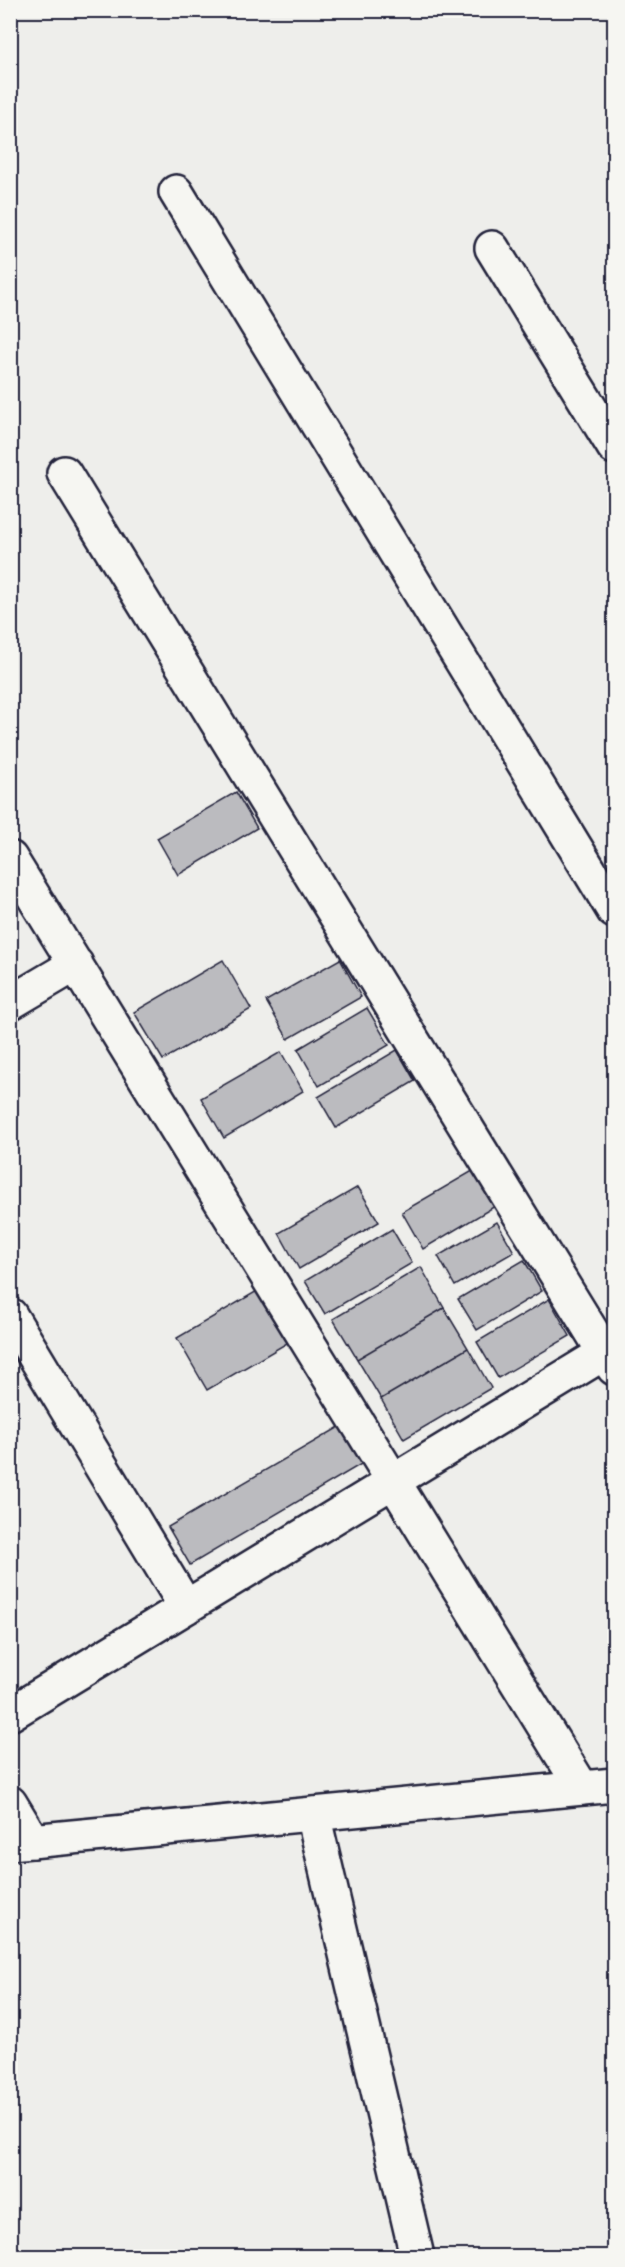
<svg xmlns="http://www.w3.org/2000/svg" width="625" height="2267" viewBox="0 0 625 2267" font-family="Dekko,sans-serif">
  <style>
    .building { fill: #bbbbbf; stroke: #22223b; stroke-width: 1.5 }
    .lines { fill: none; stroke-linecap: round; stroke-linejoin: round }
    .street-casing { stroke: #22223b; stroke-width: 38 }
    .secondary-casing { stroke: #22223b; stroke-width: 38 }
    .street { stroke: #f6f6f2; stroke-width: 33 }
    .secondary { stroke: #f6f6f2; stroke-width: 33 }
  </style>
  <rect width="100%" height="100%" fill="#eeeeeb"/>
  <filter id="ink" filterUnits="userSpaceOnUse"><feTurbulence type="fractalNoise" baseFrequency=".0167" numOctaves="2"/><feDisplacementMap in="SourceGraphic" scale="12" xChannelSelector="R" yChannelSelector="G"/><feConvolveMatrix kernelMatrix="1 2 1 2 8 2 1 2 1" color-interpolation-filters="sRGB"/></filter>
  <g filter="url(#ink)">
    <path class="building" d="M236,792L257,828L178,875L157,838Z
      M340,959L361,997L288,1039L266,1001Z
      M223,960L251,1009L163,1060L134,1012Z
      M367,1008L389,1045L319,1086L298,1049Z
      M397,1050L415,1081L336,1128L318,1097Z
      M281,1052L303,1091L224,1138L201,1098Z
      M476,1169L497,1205L423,1249L402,1212Z
      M358,1187L379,1222L299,1269L279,1233Z
      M497,1222L514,1252L455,1286L438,1256Z
      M392,1229L412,1263L325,1314L305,1281Z
      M524,1260L542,1291L477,1330L458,1299Z
      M421,1267L444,1308L357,1359L333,1319Z
      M264,1287L294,1339L207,1390L177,1338Z
      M549,1299L570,1336L498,1378L477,1342Z
      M444,1308L468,1348L381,1399L357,1359Z
      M468,1348L491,1388L404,1439L381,1399Z
      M341,1426L363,1463L190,1565L168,1527Z"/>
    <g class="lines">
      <defs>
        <path id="street" d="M176,192L614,911
          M492,248L614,447
          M64,473L614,1368
          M10,858L582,1788
          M10,1003L76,964
          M10,1315L186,1607
          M10,1714L614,1347
          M10,1803L33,1841
          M313,1814L417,2256"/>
        <path id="secondary" d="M10,1843L614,1785"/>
      </defs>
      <use href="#street" class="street-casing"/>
      <use href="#secondary" class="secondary-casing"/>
      <use href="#street" class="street"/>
      <use href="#secondary" class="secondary"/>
    </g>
  </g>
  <rect width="625" height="2267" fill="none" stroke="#f6f6f2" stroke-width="36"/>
  <rect x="18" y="18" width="589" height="2231" fill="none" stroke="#22223b" stroke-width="2" filter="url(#ink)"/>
</svg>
